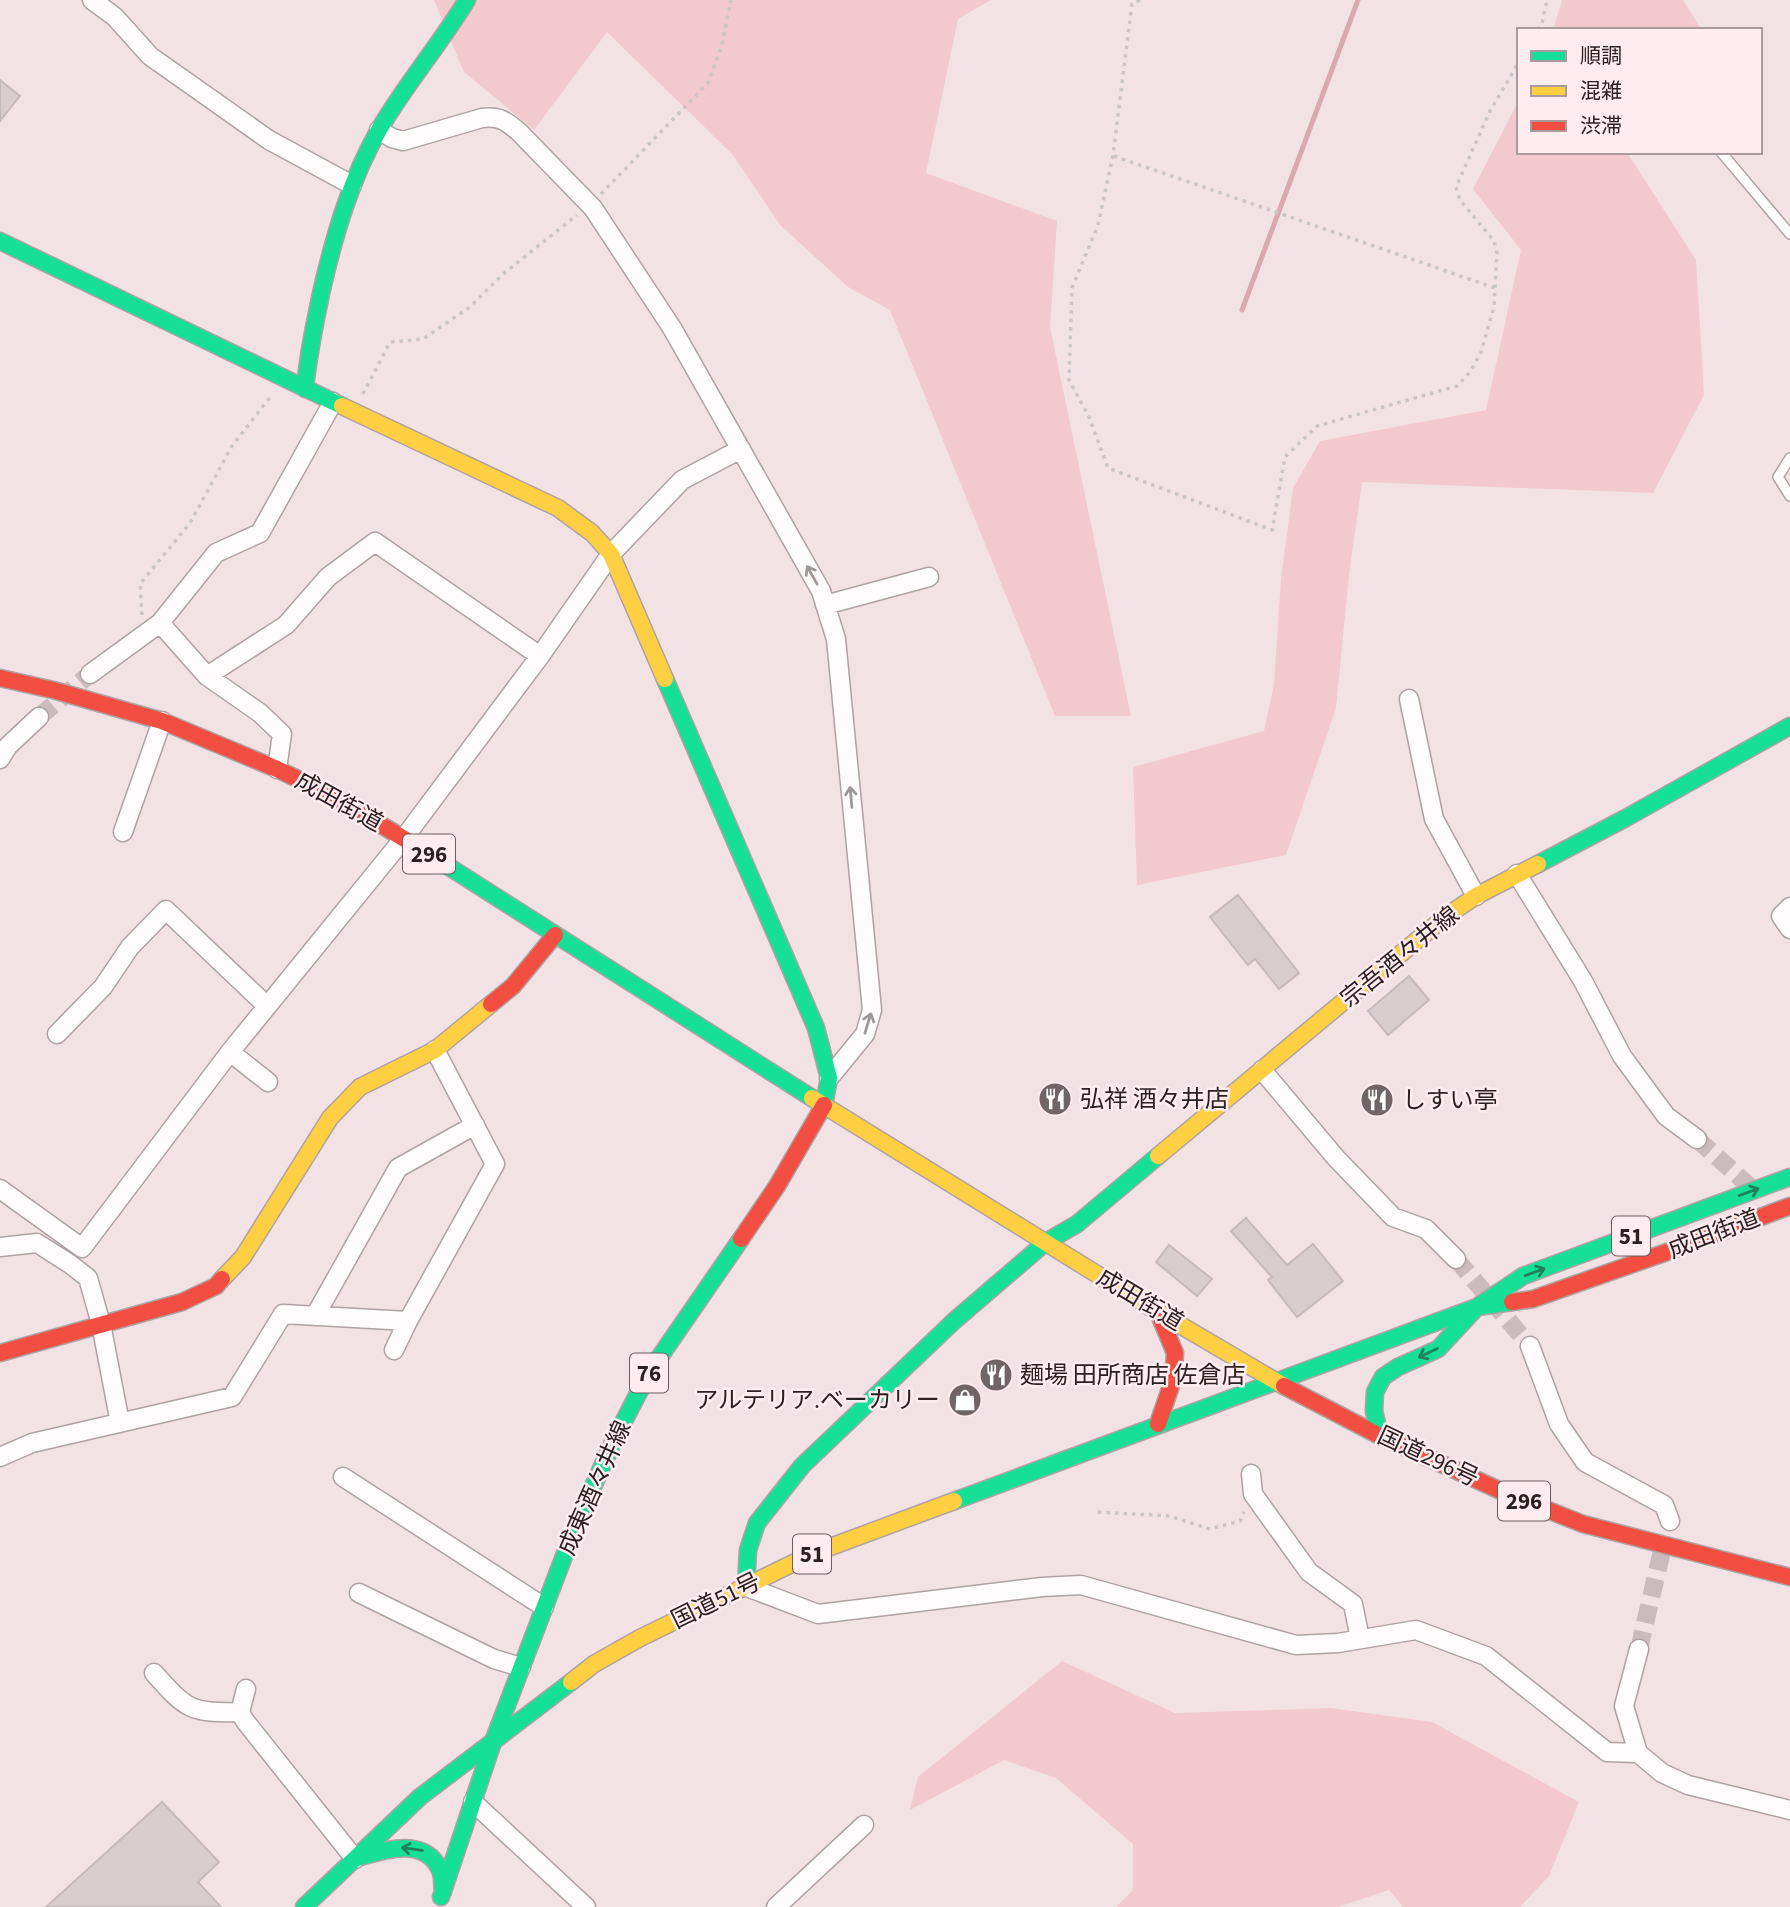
<svg xmlns="http://www.w3.org/2000/svg" width="1790" height="1907" viewBox="0 0 1790 1907" font-family="'Source Sans 3','Noto Sans JP',sans-serif">
  <style>
    .green { fill: #f2c9ce }
    .lines { fill: none; stroke-linecap: round; stroke-linejoin: round }
    .stream { stroke: #dca8af; stroke-width: 5 }
    .building { fill: #d9cccd; stroke: #c6b9ba; stroke-width: 2 }
    .street-tunnel { stroke: #cbbbbd; stroke-width: 18; stroke-dasharray: 18 9; stroke-linecap: butt }
    .lane-casing { stroke: #aea2a3; stroke-width: 12 }
    .street-casing { stroke: #aea2a3; stroke-width: 21 }
    .fast-casing { stroke: #aea2a3; stroke-width: 19 }
    .slow-casing { stroke: #aea2a3; stroke-width: 19 }
    .jam-casing { stroke: #aea2a3; stroke-width: 19 }
    .path { stroke: #cac5c6; stroke-width: 3.5; stroke-dasharray: 3.5 5; stroke-linecap: butt }
    .lane { stroke: #fdfbfb; stroke-width: 9 }
    .street { stroke: #fdfbfb; stroke-width: 18 }
    .fast { stroke: #16e098; stroke-width: 16 }
    .slow { stroke: #ffcf43; stroke-width: 16 }
    .jam { stroke: #f24e42; stroke-width: 16 }
    .oneway { stroke: #9e9899 }
    .oneway2 { stroke: #20805d }
    .labels { text-anchor: middle; dominant-baseline: central; stroke-width: 5; stroke-linejoin: round; paint-order: stroke }
    .shield { fill: #ffecee; stroke: #6b5d5f; stroke-width: 2 }
    .shield-label { font-size: 23px; font-weight: bold; fill: #2b2022 }
    .street-label { font-size: 24px; fill: #2b2022; stroke: #ffecee }
    .poi-label { font-size: 24px; fill: #2b2022; stroke: #ffecee; text-anchor: start }
  </style>
  <rect width="100%" height="100%" fill="#f3e2e4"/>
  <path class="green" d="M434,0H991L958,19L926,173L1057,221L1050,327L1131,716H1055L890,310L848,287L780,225L733,155L607,32L534,130L464,72Z
    M1562,0H1683L1702,30H1553Z
    M1519,100V152H1627L1696,260L1704,395L1653,493L1362,482L1349,575L1336,708L1286,855L1137,885L1133,767L1264,731L1274,684L1281,579L1293,488L1320,441L1486,410L1521,250L1473,189Z
    M1062,1661L1175,1713L1331,1708L1432,1722L1579,1802L1549,1876L1520,1907H1403L1389,1890L1338,1907H1116L1133,1890V1844L1056,1778L1004,1760L910,1810L918,1777Z"/>
  <g class="lines">
    <path class="stream" d="M1242,310L1358,0"/>
  </g>
  <path class="building" d="M0,80L20,96L0,121Z
    M1238,895L1299,973L1279,989L1255,959L1248,965L1210,917Z
    M1409,976L1429,1000L1388,1035L1368,1011Z
    M1246,1218L1287,1265L1313,1244L1343,1281L1297,1317L1268,1280L1272,1277L1231,1231Z
    M1169,1245L1212,1279L1197,1296L1156,1262Z
    M162,1802L219,1862L198,1882L221,1907H46Z"/>
  <g class="lines">
    <path class="street-tunnel" d="M39,717L90,674
      M1697,1139L1757,1193
      M1456,1259L1530,1346
      M1639,1649L1665,1538"/>
    <defs>
      <path id="lane" d="M1721,152L1790,234
        M1790,458L1778,477L1790,496"/>
      <path id="street" d="M92,0L115,17L150,56L269,140L352,185
        M379,130L392,138L403,141L482,118C500,116 506,121 519,132L593,208L672,328L821,591L836,639L872,1010L865,1034L829,1078
        M825,605L929,577
        M160,623L207,676L260,713L282,734L277,769
        M90,674L160,623L216,553L260,533L333,402
        M207,676L286,625L328,577L375,542L540,656
        M1409,699L1434,819L1476,896
        M0,759L8,746L39,717
        M123,832L162,721
        M1517,874L1583,981L1622,1056L1666,1116L1697,1139
        M1790,907L1781,916L1790,929
        M57,1034L103,987L130,947L166,910L267,1006
        M230,1052L268,1082
        M1262,1070L1336,1158L1393,1217L1426,1229L1456,1259
        M0,1189L82,1248L230,1052L404,838L540,656L611,554L682,480L741,449
        M0,1247L37,1243L70,1264L88,1278L101,1324L120,1423
        M315,1316L398,1168L475,1125
        M1530,1346L1559,1424L1585,1462L1664,1505L1670,1521
        M394,1350L408,1321L495,1164L435,1050
        M0,1457L32,1443L232,1397L283,1314L408,1321
        M1251,1474L1253,1494L1309,1572L1353,1604L1360,1639
        M343,1477L544,1607
        M747,1587L818,1614L1042,1587L1081,1585L1296,1645L1338,1643L1416,1630L1486,1656L1607,1752L1638,1753
        M359,1593L494,1659L521,1667
        M1639,1649L1624,1706L1638,1753L1662,1773L1688,1785L1790,1810
        M154,1673C187,1710 190,1713 240,1712
        M246,1689L240,1712L245,1721L355,1859
        M473,1802L586,1907
        M776,1907L864,1825"/>
      <path id="fast" d="M0,241L342,406
        M305,389C308,355 315,322 322,289C335,233 351,178 380,128C406,84 440,44 467,0
        M665,679L816,1028L829,1078L824,1105
        M421,849L812,1098
        M1538,864L1624,819L1790,726
        M1380,1436L1374,1411L1375,1392L1383,1377L1398,1367L1438,1349L1477,1307L1523,1276L1790,1177
        M954,1501L1477,1307L1512,1302
        M746,1586L748,1550L757,1523L802,1466L954,1321L1046,1242L1077,1224L1158,1156
        M357,1858C384,1850 425,1836 440,1870C443,1877 442,1885 443,1892
        M441,1897L494,1739L579,1517L616,1436L650,1371L741,1239
        M304,1907L420,1797L571,1682"/>
      <path id="slow" d="M342,406L558,508L592,533L611,554L665,679
        M812,1098L1158,1312L1284,1386
        M1158,1156L1445,917L1476,896L1538,864
        M222,1279L243,1257L330,1118L360,1087L435,1050L491,1004
        M571,1682L594,1664L640,1638L814,1553L954,1501"/>
      <path id="jam" d="M0,678L53,690L162,721L277,769L335,797L421,849
        M491,1004L513,986L555,935
        M741,1239L777,1186L824,1105
        M1512,1302L1533,1299L1667,1252L1790,1206
        M1158,1312L1175,1353L1173,1380L1158,1424
        M0,1353L182,1302L216,1286L222,1279
        M1284,1386L1380,1436L1510,1495L1583,1524L1790,1577"/>
    </defs>
    <use href="#lane" class="lane-casing"/>
    <use href="#street" class="street-casing"/>
    <use href="#fast" class="fast-casing"/>
    <use href="#slow" class="slow-casing"/>
    <use href="#jam" class="jam-casing"/>
    <path class="path" d="M1140,0L1132,4L1113,155L1098,225L1072,288L1069,380L1089,417L1108,468L1272,530L1285,457L1317,426L1457,386L1470,372L1481,352L1494,307L1497,253L1494,241L1460,200L1456,187L1490,111L1519,62
      M1538,30L1542,23L1547,0
      M1114,156L1495,288
      M601,194L708,83L722,45L731,0
      M363,394L390,342L423,339L470,307L503,274L577,215
      M142,615L140,584L190,523L232,446L271,396
      M1098,1512L1169,1516L1210,1529L1240,1521L1244,1512"/>
    <use href="#lane" class="lane"/>
    <use href="#street" class="street"/>
    <use href="#fast" class="fast"/>
    <use href="#slow" class="slow"/>
    <use href="#jam" class="jam"/>
  </g>
  <defs><path id="oneway-shaft" d="M-6 0H5M1.5-3L5.5 0L1.5 3" fill="none" stroke-width="1.6" stroke-linecap="round" stroke-linejoin="round" transform="scale(1.75)"/></defs>
  <g class="oneway">
    <use href="#oneway-shaft" transform="translate(812 575) rotate(-119)"/>
    <use href="#oneway-shaft" transform="translate(851 797) rotate(-95)"/>
    <use href="#oneway-shaft" transform="translate(868 1023) rotate(-73)"/>
  </g>
  <g class="oneway2">
    <use href="#oneway-shaft" transform="translate(1749 1192) rotate(-20)"/>
    <use href="#oneway-shaft" transform="translate(1535 1272) rotate(-20)"/>
    <use href="#oneway-shaft" transform="translate(1428 1353) rotate(154)"/>
    <use href="#oneway-shaft" transform="translate(412 1849) rotate(-172)"/>
  </g>
  <defs>
    <symbol id="restaurant-disc" viewBox="-11 -11 22 22"><circle r="9.5" fill="#716466" stroke="#ffecee"/><path d="M-5-6h1v4h1v-4h1v4h1v-4h1v5L-1.5 .5V6h-2V.5L-5-1ZM5-6V6H3V1.5H1.5Q1.5-4 5-6Z" fill="#fff"/></symbol>
    <symbol id="shop-disc" viewBox="-11 -11 22 22"><circle r="9.5" fill="#716466" stroke="#ffecee"/><path d="M-5-2.5h2.3a2.7 3.5 0 0 1 5.4 0H5L5.5 6h-11ZM-1.5-2.5h3a1.5 2.3 0 0 0-3 0Z" fill="#fff"/></symbol>
  </defs>
  <g fill-rule="evenodd">
    <use href="#restaurant-disc" x="1036" y="1080" width="38" height="38"/>
    <use href="#restaurant-disc" x="1358" y="1081" width="38" height="38"/>
    <use href="#restaurant-disc" x="977" y="1356" width="38" height="38"/>
    <use href="#shop-disc" x="946" y="1381" width="38" height="38"/>
  </g>
  <g class="labels">
    <g class="shield">
      <rect x="403" y="834.5" width="52" height="39" rx="5"/>
      <rect x="1612" y="1216.5" width="38" height="39" rx="5"/>
      <rect x="630" y="1353.5" width="38" height="39" rx="5"/>
      <rect x="1498" y="1481.5" width="52" height="39" rx="5"/>
      <rect x="793" y="1534.5" width="38" height="39" rx="5"/>
    </g>
    <g class="shield-label">
      <text x="429" y="854">296</text>
      <text x="1631" y="1236">51</text>
      <text x="649" y="1373">76</text>
      <text x="1524" y="1501">296</text>
      <text x="812" y="1554">51</text>
    </g>
    <g class="street-label">
      <text transform="translate(339 802) rotate(29)">成田街道</text>
      <text transform="translate(1400 957) rotate(-39)">宗吾酒々井線</text>
      <text transform="translate(1714 1234) rotate(-21)">成田街道</text>
      <text transform="translate(1140 1300) rotate(31)">成田街道</text>
      <text transform="translate(1428 1457) rotate(25)">国道296号</text>
      <text transform="translate(595 1488) rotate(-66)">成東酒々井線</text>
      <text transform="translate(716 1601) rotate(-26)">国道51号</text>
    </g>
    <g class="poi-label">
      <text x="1080" y="1099">弘祥 酒々井店</text>
      <text x="1402" y="1100">しすい亭</text>
      <text x="1020" y="1375">麺場 田所商店 佐倉店</text>
      <text x="940" y="1400" text-anchor="end">アルテリア.ベーカリー</text>
    </g>
  </g>
  <rect x="1517" y="28" width="245" height="126" fill="#ffecee" stroke="#aa9a9c" stroke-width="2"/>
  <rect x="1531" y="51" width="35" height="10" fill="#16e098" stroke="#aa9a9c" stroke-width="2"/>
  <text x="1580" y="63" font-size="21" fill="#2b2022">順調</text>
  <rect x="1531" y="86" width="35" height="10" fill="#ffcf43" stroke="#aa9a9c" stroke-width="2"/>
  <text x="1580" y="98" font-size="21" fill="#2b2022">混雑</text>
  <rect x="1531" y="121" width="35" height="10" fill="#f24e42" stroke="#aa9a9c" stroke-width="2"/>
  <text x="1580" y="133" font-size="21" fill="#2b2022">渋滞</text>
</svg>
